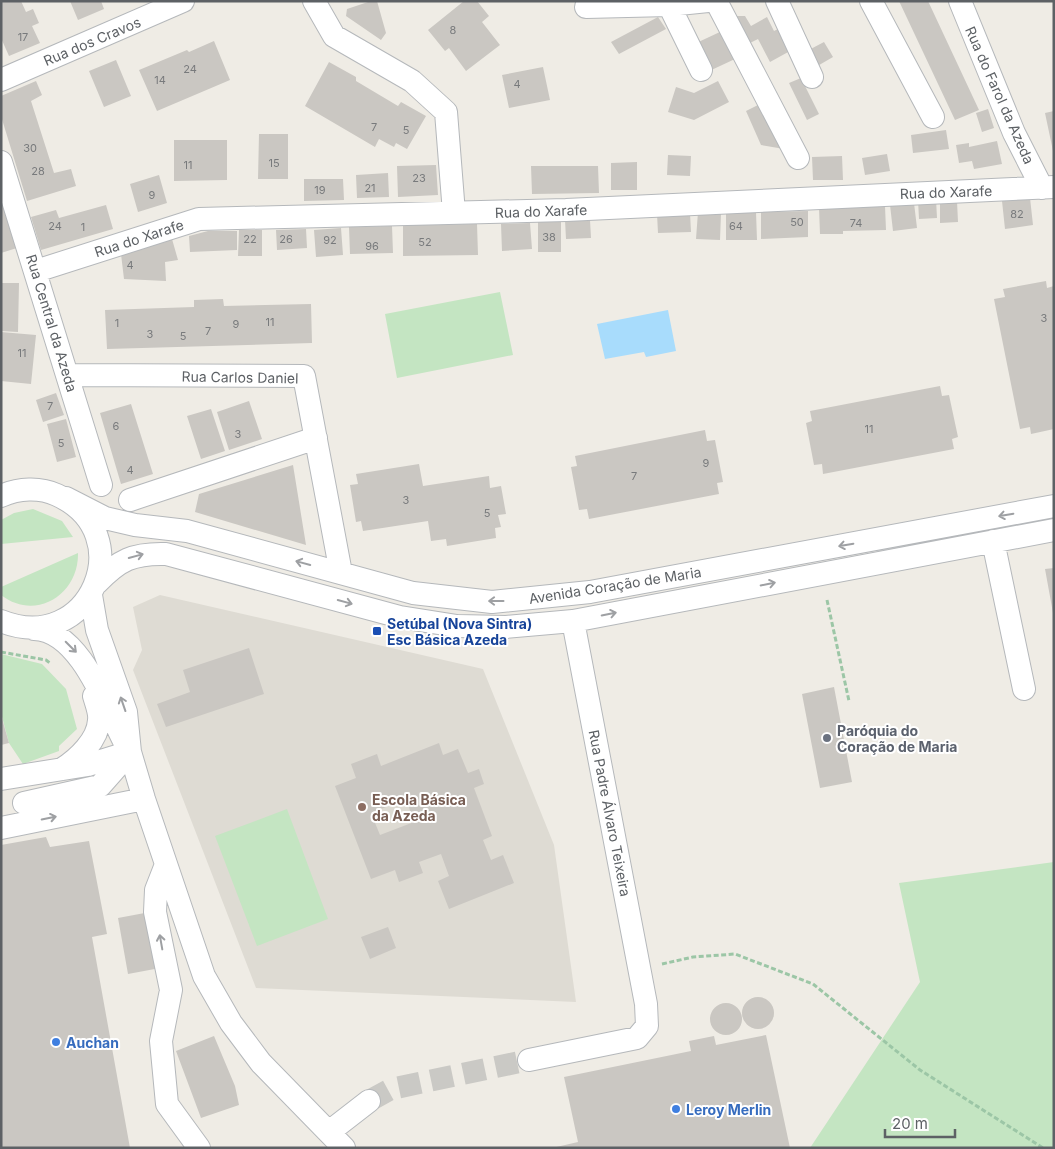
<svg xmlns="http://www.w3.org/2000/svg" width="1055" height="1149" viewBox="0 0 1055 1149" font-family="Inter,sans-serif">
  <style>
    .education { fill: #dedbd3 }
    .green { fill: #c4e5c2 }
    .water { fill: #a8dcfc }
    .building { fill: #cac7c2; fill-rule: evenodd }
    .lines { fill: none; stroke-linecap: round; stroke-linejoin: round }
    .minor-tunnel { stroke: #cac9c5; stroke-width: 22; stroke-dasharray: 22 11; stroke-linecap: butt }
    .minor-casing { stroke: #b5b8bb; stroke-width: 24 }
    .path { stroke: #9cc6a6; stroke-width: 3; stroke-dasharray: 5 2.5; stroke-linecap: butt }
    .minor { stroke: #fff; stroke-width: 22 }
    .oneway { stroke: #9ea0a3 }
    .transit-dot { fill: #1a4fb4; stroke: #fff; stroke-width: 2 }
    .worship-dot { fill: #6b7280; stroke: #fff; stroke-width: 2 }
    .education-dot { fill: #8d6e63; stroke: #fff; stroke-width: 2 }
    .shop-dot { fill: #3f7fe0; stroke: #fff; stroke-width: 2 }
    .labels { text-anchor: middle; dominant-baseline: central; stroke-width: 4; stroke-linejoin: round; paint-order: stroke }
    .number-label { font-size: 11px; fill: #787a7c }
    .street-label { font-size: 14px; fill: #5d6165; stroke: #fff }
    .transit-label { font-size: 14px; font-weight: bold; fill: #164399; stroke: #fff; text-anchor: start }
    .worship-label { font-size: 14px; font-weight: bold; fill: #5b616d; stroke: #fff; text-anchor: start }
    .education-label { font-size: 14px; font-weight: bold; fill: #785e54; stroke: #fff; text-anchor: start }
    .shop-label { font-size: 14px; font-weight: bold; fill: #366cbe; stroke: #fff; text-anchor: start }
  </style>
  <rect width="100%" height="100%" fill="#efece5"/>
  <path class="education" d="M160,595L483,669L554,845L576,1002L256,988L133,670L142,650L133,607Z"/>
  <path class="green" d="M500,292L513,355L397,378L385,314Z
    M33,509L62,521L73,537L1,544V520L14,513Z
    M78,553C79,594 36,622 1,595V587Z
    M1,654L42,664L66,689L77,729L59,746V751L23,764L9,743L1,713Z
    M287,809L328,919L257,946L215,836Z
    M1054,862V1148H810L920,982L899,883Z"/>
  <path class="water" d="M668,310L676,351L646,357L644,352L605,359L597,324Z"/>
  <path class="building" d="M1,1H21L26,12L33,9L39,23L32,26L40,43L9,56L1,38Z
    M70,1H101L104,9L78,20Z
    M371,1H377L386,33L381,40L346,16L347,9Z
    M464,1H477L489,16L482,22L500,45L466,71L449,48L445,51L428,30Z
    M899,1H928L979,110L955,120Z
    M728,16H745L751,26L767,17L774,31L778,29L790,51L770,62L758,39L744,46Z
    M658,17L666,29L619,54L611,42Z
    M722,31L735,59L705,73L692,45Z
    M214,41L230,80L157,111L139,70L187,50L189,52Z
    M824,42L833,57L814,68L805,52Z
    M116,60L131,96L104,107L89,71Z
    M329,62L356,77V81L398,106L401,102L426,116L407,149L396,143L394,147L379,139L375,147L305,106Z
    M543,67L550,100L509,108L502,75Z
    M801,78L819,114L807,120L789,83Z
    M36,81L42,95L31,101L54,173L71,169L76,186L27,201L1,116V96Z
    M718,81L729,102L694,120L668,112L676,87L694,93Z
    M760,104L784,149L761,145L746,111Z
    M988,109L994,128L982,132L976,113Z
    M1054,111V151H1053L1045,113Z
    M946,130L949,149L913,153L911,135Z
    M259,134H288V179H258Z
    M174,140H227V180L174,181Z
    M997,141L1002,164L974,169L972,161L959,163L956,145L969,143V147Z
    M887,154L890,171L865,175L862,158Z
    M668,155L691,156L690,176L667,175Z
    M842,156L843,180H813L812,157Z
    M637,162V190H611V163Z
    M436,165L438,195L398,197L397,166Z
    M531,166H598L599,193L532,194Z
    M388,173L389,197L357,198L356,175Z
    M159,175L167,203L138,212L130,184Z
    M304,179H343L344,200L304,201Z
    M1,190L20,247L1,253Z
    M1030,198L1033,225L1005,229L1002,201Z
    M936,199L937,218L919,219L918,200Z
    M957,201L958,222L940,223V202Z
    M914,203L917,228L893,231L890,205Z
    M106,205L113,229L41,250L31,217L56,210L59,218Z
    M885,206L886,230L843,231V234H820L819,208Z
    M808,211V237L761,239V212Z
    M698,212L721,213L720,240L696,239Z
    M726,212H756L757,240H726Z
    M690,213L691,232L658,233L657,214Z
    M565,220H590L591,238L566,239Z
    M538,222H561V252H538Z
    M530,223L532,249L502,251L501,224Z
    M477,224L478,255L403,256V225Z
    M392,226L393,253L350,254L349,227Z
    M341,228L343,255L316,257L314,230Z
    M306,229L307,248L277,250L276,230Z
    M239,230H262V256H238Z
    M208,231H237V250L190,252L189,236Z
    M172,239L178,260L165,262L166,281L124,279L121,254Z
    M1046,281L1047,288L1054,286V429L1031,434L1030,427L1020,429L994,299L1005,297L1003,289Z
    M1,283H19L18,332L1,331Z
    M223,299L224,306L311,304L312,343L107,349L105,310L194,307V300Z
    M1,332L36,335L31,384L1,381Z
    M940,386L942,396L949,395L958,437L952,439L954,449L823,474L822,464L814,465L806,423L812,421L810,411Z
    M56,393L64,415L43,422L36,400Z
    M249,401L262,439L229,450L217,412Z
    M131,404L153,474L121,484L100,413Z
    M211,409L225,451L201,459L187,416Z
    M66,419L76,457L57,462L47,424Z
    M705,430L707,441L715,440L723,482L717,483L719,494L589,519L587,509L579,510L571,467L577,466L575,456Z
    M419,464L423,486L489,476L490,488L501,486L506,514L498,515L501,527L495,528L496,538L447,546L446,539L431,541L428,521L363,531L361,521L356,522L350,485L358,484L356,474Z
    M293,465L306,545L195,512L199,494Z
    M1054,568V613H1053L1045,569Z
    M249,648L264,694L166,727L157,704L190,692L183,670Z
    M834,687L852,782L820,788L802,694Z
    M1,715L9,743L1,745Z
    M439,743L443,755L458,749L468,773L479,769L484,784L474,788L492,836L483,840L491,860L503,855L514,883L449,909L438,881L449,876L441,854L419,862L423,873L399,882L395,870L371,879L335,786L356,778L351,764L377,754L381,766ZM406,799L414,822L380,835L371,813Z
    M46,837L50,847L89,841L107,934L92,937L130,1148H1V845Z
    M150,912L160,968L128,974L118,918Z
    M388,927L396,948L370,959L361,937Z
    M742 1013a16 16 0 1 1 32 0a16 16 0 1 1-32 0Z
    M710 1019a16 16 0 1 1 32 0a16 16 0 1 1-32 0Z
    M766,1035L790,1148H552L578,1142L564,1077L691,1051L689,1041L714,1036L716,1045Z
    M214,1036L235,1086L239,1105L201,1118L176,1051Z"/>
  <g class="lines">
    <path class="minor-tunnel" d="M369,1101L391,1089L529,1060"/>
    <defs>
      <path id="minor" d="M314,1L334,36L412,81L446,112L454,213
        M716,1L798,158
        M777,1L812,77
        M871,1L933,117
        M960,1L1014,133L1042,188
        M669,5L701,70
        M586,7L669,5L708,1
        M1,80L183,1
        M1,162L101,485
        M36,271L199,219L566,210L1054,187
        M68,375L304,376L341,573
        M1,496C18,488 40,487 57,495C142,533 90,657 1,621
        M66,498L105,518L135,525L187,531L413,593L492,602L590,592L1054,506
        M130,500L316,438
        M993,541L1024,689
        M97,583C119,560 133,553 166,554L400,617L457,626L506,627L573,621L1054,530
        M91,595L97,630L126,712L130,752L144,799L204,976L231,1023L261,1063L344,1148
        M34,629C80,630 106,707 125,743
        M62,769C78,759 98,740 99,720C100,713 96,703 94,696
        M1,779L88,765L130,752
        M24,803L100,786L130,752
        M1,828L144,799
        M165,867L156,890L155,912L171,990L161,1041L167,1104L199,1148
        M529,1060L637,1038L647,1026L646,1004L573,621
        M329,1132L369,1101"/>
    </defs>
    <use href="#minor" class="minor-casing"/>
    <path class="path" d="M827,600L849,701
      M1,652L46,660L51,664
      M662,964L693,957L735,954L813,984L920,1070L1043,1148"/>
    <use href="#minor" class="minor"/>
  </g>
  <defs><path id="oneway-shaft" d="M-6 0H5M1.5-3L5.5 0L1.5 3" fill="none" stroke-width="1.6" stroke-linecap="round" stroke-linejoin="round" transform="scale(1.25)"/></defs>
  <g class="oneway">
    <use href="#oneway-shaft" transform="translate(1006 515) rotate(170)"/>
    <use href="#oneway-shaft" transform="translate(846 545) rotate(170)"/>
    <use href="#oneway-shaft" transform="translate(136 556) rotate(-15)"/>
    <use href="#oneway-shaft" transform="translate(303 563) rotate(-165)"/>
    <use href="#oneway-shaft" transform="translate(768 584) rotate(-11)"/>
    <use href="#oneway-shaft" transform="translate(496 601) rotate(180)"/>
    <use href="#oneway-shaft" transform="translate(345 602) rotate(15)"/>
    <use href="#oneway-shaft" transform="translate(609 614) rotate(-11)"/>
    <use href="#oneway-shaft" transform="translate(71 647) rotate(45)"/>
    <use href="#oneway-shaft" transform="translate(123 704) rotate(-109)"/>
    <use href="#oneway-shaft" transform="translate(49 818) rotate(-12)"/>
    <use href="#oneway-shaft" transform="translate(161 942) rotate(-100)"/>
  </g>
  <rect class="transit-dot" x="372" y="626" width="10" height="10" rx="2.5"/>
  <circle class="worship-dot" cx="827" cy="738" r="5"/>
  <circle class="education-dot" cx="362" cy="807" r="5"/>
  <g class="shop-dot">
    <circle cx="56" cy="1042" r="5"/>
    <circle cx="676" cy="1109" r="5"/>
  </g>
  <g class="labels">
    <g class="number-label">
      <text x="453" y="30">8</text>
      <text x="23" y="37">17</text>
      <text x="190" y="69">24</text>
      <text x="160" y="80">14</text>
      <text x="517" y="84">4</text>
      <text x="374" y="127">7</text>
      <text x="406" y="130">5</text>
      <text x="30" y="148">30</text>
      <text x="274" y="163">15</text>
      <text x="188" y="165">11</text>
      <text x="38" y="171">28</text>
      <text x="419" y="178">23</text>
      <text x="370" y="188">21</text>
      <text x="320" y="190">19</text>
      <text x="152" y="195">9</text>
      <text x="1017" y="214">82</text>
      <text x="797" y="222">50</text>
      <text x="856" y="223">74</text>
      <text x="55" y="226">24</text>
      <text x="736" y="226">64</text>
      <text x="83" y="227">1</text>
      <text x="549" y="237">38</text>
      <text x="250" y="239">22</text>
      <text x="286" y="239">26</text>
      <text x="330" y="240">92</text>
      <text x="425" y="242">52</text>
      <text x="372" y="246">96</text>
      <text x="130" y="265">4</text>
      <text x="1044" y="318">3</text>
      <text x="270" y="322">11</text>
      <text x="117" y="323">1</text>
      <text x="236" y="324">9</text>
      <text x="208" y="331">7</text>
      <text x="150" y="334">3</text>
      <text x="183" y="336">5</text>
      <text x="22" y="353">11</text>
      <text x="50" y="406">7</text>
      <text x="116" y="426">6</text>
      <text x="869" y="429">11</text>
      <text x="238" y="434">3</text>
      <text x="61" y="443">5</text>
      <text x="706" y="463">9</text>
      <text x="130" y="470">4</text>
      <text x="634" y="476">7</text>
      <text x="406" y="500">3</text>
      <text x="487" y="513">5</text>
    </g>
    <g class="street-label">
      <text transform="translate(92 41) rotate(-23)">Rua dos Cravos</text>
      <text transform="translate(1000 95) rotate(66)">Rua do Farol da Azeda</text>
      <text transform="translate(946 192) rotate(-2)">Rua do Xarafe</text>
      <text transform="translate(541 211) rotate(-2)">Rua do Xarafe</text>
      <text transform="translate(139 238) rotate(-18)">Rua do Xarafe</text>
      <text transform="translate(52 323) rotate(73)">Rua Central da Azeda</text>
      <text transform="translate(240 377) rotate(1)">Rua Carlos Daniel</text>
      <text transform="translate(615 585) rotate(-9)">Avenida Coração de Maria</text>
      <text transform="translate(610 813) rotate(79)">Rua Padre Álvaro Teixeira</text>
    </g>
    <g class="transit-label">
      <text x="387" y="623">Setúbal (Nova Sintra)<tspan x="387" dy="16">Esc Básica Azeda</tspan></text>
    </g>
    <g class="worship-label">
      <text x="837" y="730">Paróquia do<tspan x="837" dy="16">Coração de Maria</tspan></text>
    </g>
    <g class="education-label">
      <text x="372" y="799">Escola Básica<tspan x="372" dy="16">da Azeda</tspan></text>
    </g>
    <g class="shop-label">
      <text x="66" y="1042">Auchan</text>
      <text x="686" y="1109">Leroy Merlin</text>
    </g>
  </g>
  <rect width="1055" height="1149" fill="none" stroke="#5d6165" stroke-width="5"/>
  <path d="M885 1129v8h70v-8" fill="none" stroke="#5d6165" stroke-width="2.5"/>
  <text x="892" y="1129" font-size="15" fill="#5d6165" stroke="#ffffff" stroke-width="4" paint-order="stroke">20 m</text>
</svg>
